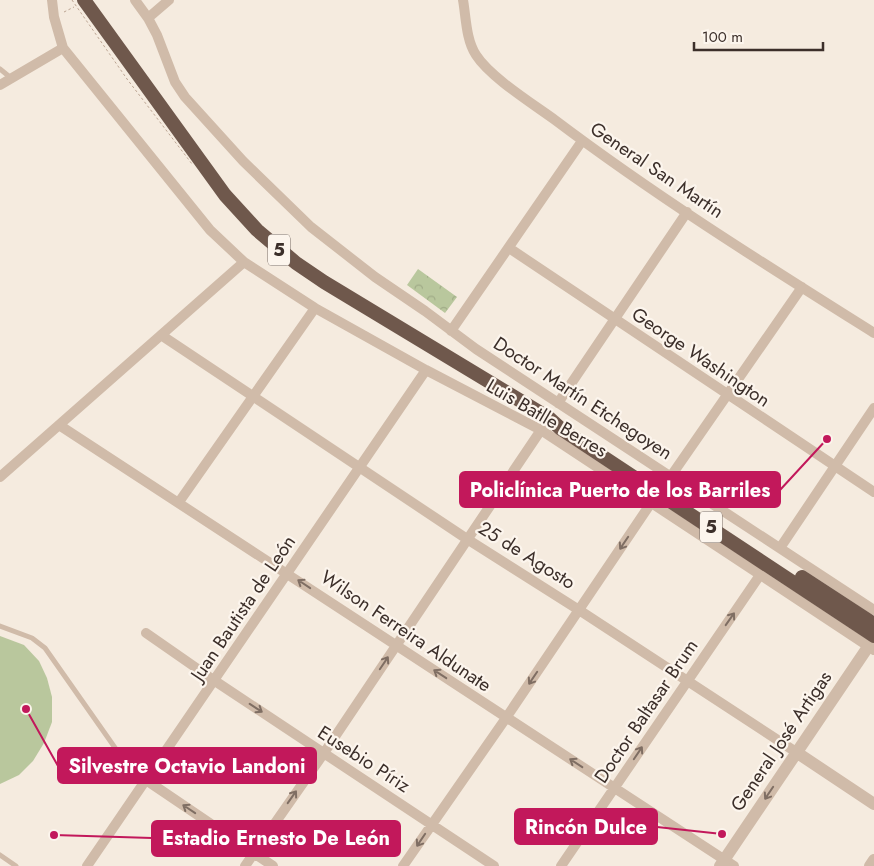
<svg xmlns="http://www.w3.org/2000/svg" width="874" height="866" viewBox="0 0 874 866" font-family="Jost,sans-serif">
  <style>
    .grass { fill: #b9c79d }
    .park { fill: url(#park-crowns) }
    .lines { fill: none; stroke-linecap: round; stroke-linejoin: round }
    .path { stroke: #bca593; stroke-width: 1; stroke-dasharray: 2.5 2.5; stroke-linecap: butt }
    .service { stroke: #d0bba9; stroke-width: 5 }
    .minor { stroke: #d0bba9; stroke-width: 10 }
    .tertiary { stroke: #d0bba9; stroke-width: 12 }
    .trunk { stroke: #6f584c; stroke-width: 14 }
    .path-bridge { stroke: #bca593; stroke-width: 1; stroke-dasharray: 2.5 2.5; stroke-linecap: butt }
    .oneway { stroke: #7f6e63 }
    .labels { text-anchor: middle; dominant-baseline: central; stroke-width: 4.5; stroke-linejoin: round; paint-order: stroke }
    .shield { fill: #fcf5ed; stroke: #766a64; stroke-width: 1 }
    .shield-label { font-size: 18px; font-weight: bold; fill: #3c2f2a }
    .street-label { font-size: 19px; fill: #3c2f2a; stroke: #fcf5ed }
    .leader { fill: none; stroke: #c2185b; stroke-width: 2 }
    .callout-dot { fill: #c2185b; stroke: #fcf5ed; stroke-width: 2 }
    .callout { fill: #c2185b; stroke: #c2185b; stroke-width: 2 }
    .callout-label { font-size: 20px; text-anchor: middle; font-weight: bold; fill: #fff }
  </style>
  <defs>
    <pattern id="park-crowns" width="20" height="18" patternUnits="userSpaceOnUse" patternTransform="scale(1.25)"><rect width="20" height="18" fill="#b9c79d"/><path d="M2 6a3 3 0 1 1 6 0M12 15a3 3 0 1 1 6 0" fill="none" stroke="#a0ab87"/></pattern>
  </defs>
  <rect width="100%" height="100%" fill="#f5ebdf"/>
  <path class="grass" d="M0,636L24,645L39,661L47,678L52,697V722L44,743L33,761L19,775L0,784Z"/>
  <path class="park" d="M418,269L457,297L445,313L407,285Z"/>
  <g class="lines">
    <path class="path" d="M64,12L74,7"/>
    <path class="service" d="M0,69L11,78
      M0,626L32,638L45,648L118,752L128,765L145,780
      M0,855L16,866"/>
    <path class="minor" d="M52,0L54,17L63,48L210,230L244,262L315,308L426,370L541,430L874,650
      M135,0L148,18L157,35L175,82L185,97L243,161L311,227L375,277L425,311L476,349L874,610
      M463,0C466,17 466,40 476,55C490,77 533,104 555,120C657,197 766,265 874,333
      M148,18L169,0
      M0,85L63,48
      M509,248L874,492
      M451,331L582,141
      M161,335L467,539L579,610L796,752
      M558,403L687,212
      M59,425L734,866
      M671,476L802,287
      M0,477L244,262
      M179,502L315,308
      M780,548L874,408
      M146,633L215,681L494,866
      M146,780L273,866
      M87,866L426,370
      M245,866L324,753L545,424
      M403,866L506,718L651,503
      M561,866L760,575"/>
    <path class="tertiary" d="M796,752L874,804
      M720,866L874,638
      M870,866L874,860"/>
    <path class="trunk" d="M84,0L225,195L257,230L296,263L324,282L549,418L561,429L874,636
      M802,577L874,624"/>
    <path class="path-bridge" d="M72,0L127,79L192,164"/>
  </g>
  <defs><path id="oneway-shaft" d="M-6 0H5M1.5-3L5.5 0L1.5 3" fill="none" stroke-width="1.6" stroke-linecap="round" stroke-linejoin="round" transform="scale(1.25)"/></defs>
  <g class="oneway">
    <use href="#oneway-shaft" transform="translate(624 543) rotate(124)"/>
    <use href="#oneway-shaft" transform="translate(304 584) rotate(-146)"/>
    <use href="#oneway-shaft" transform="translate(730 619) rotate(-55)"/>
    <use href="#oneway-shaft" transform="translate(384 663) rotate(-56)"/>
    <use href="#oneway-shaft" transform="translate(440 674) rotate(-147)"/>
    <use href="#oneway-shaft" transform="translate(533 678) rotate(124)"/>
    <use href="#oneway-shaft" transform="translate(256 708) rotate(33)"/>
    <use href="#oneway-shaft" transform="translate(638 753) rotate(-56)"/>
    <use href="#oneway-shaft" transform="translate(576 763) rotate(-147)"/>
    <use href="#oneway-shaft" transform="translate(769 793) rotate(124)"/>
    <use href="#oneway-shaft" transform="translate(292 797) rotate(-55)"/>
    <use href="#oneway-shaft" transform="translate(189 809) rotate(-146)"/>
    <use href="#oneway-shaft" transform="translate(421 840) rotate(124)"/>
  </g>
  <g class="labels">
    <g class="shield">
      <rect x="268" y="234.5" width="22" height="31" rx="4"/>
      <rect x="700" y="511.5" width="22" height="31" rx="4"/>
    </g>
    <g class="shield-label">
      <text x="279" y="250">5</text>
      <text x="711" y="527">5</text>
    </g>
    <g class="street-label">
      <text transform="translate(657 170) rotate(34)">General San Martín</text>
      <text transform="translate(701 357) rotate(34)">George Washington</text>
      <text transform="translate(583 398) rotate(33)">Doctor Martín Etchegoyen</text>
      <text transform="translate(547 418) rotate(30)">Luis Batlle Berres</text>
      <text transform="translate(527 555) rotate(32)">25 de Agosto</text>
      <text transform="translate(243 608) rotate(-56)">Juan Bautista de León</text>
      <text transform="translate(406 631) rotate(34)">Wilson Ferreira Aldunate</text>
      <text transform="translate(646 711) rotate(-56)">Doctor Baltasar Brum</text>
      <text transform="translate(781 741) rotate(-56)">General José Artigas</text>
      <text transform="translate(364 759) rotate(33)">Eusebio Píriz</text>
    </g>
  </g>
  <path class="leader" d="M827 439L780 490M26 709L58 766M722 834L657 827M54 835L152 838"/>
  <g class="callout-dot">
    <circle cx="827" cy="439" r="5"/>
    <circle cx="26" cy="709" r="5"/>
    <circle cx="722" cy="834" r="5"/>
    <circle cx="54" cy="835" r="5"/>
  </g>
  <g class="callout">
    <rect x="460" y="472" width="320" height="35" rx="5"/>
    <rect x="58" y="748" width="258" height="35" rx="5"/>
    <rect x="515" y="809" width="142" height="35" rx="5"/>
    <rect x="152" y="821" width="248" height="35" rx="5"/>
  </g>
  <g class="callout-label">
    <text x="620" y="497">Policlínica Puerto de los Barriles</text>
    <text x="187" y="773">Silvestre Octavio Landoni</text>
    <text x="586" y="834">Rincón Dulce</text>
    <text x="276" y="845">Estadio Ernesto De León</text>
  </g>
  <path d="M694 42v8h129v-8" fill="none" stroke="#3c2f2a" stroke-width="2.5"/>
  <text x="702" y="42" font-size="15" fill="#3c2f2a" stroke="#fcf5ed" stroke-width="4" paint-order="stroke">100 m</text>
</svg>
